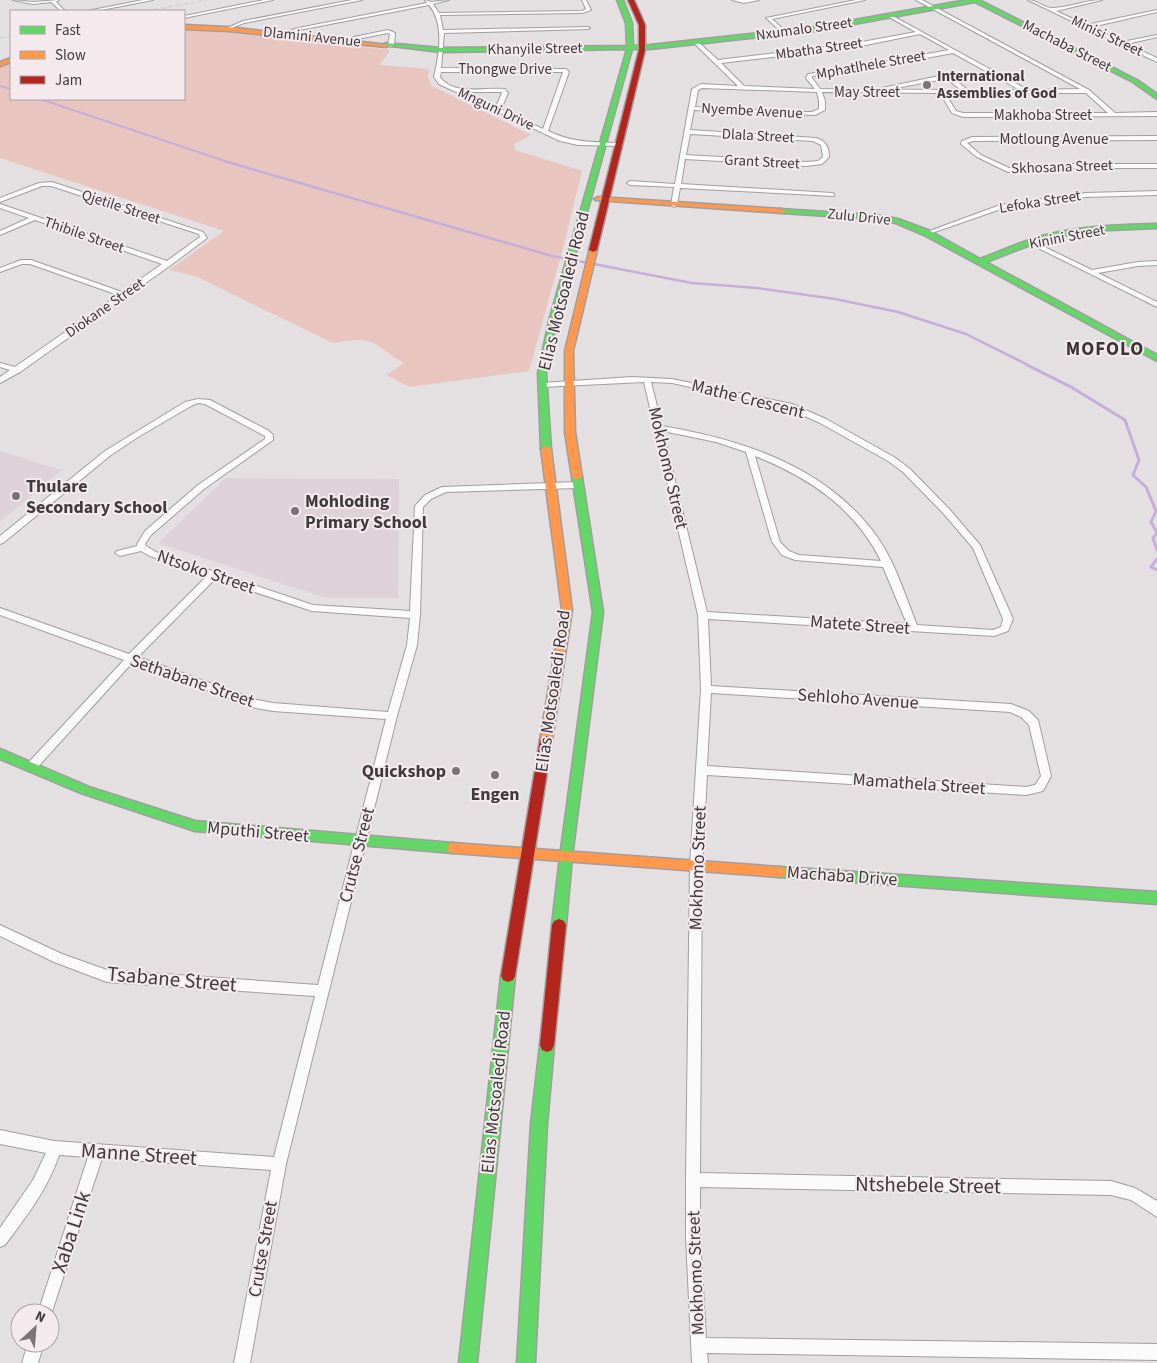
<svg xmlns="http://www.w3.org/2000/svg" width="1157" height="1363" viewBox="0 0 1157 1363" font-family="'Source Sans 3',sans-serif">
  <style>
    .built { fill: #ded2d8 }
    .green { fill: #e8c5bf }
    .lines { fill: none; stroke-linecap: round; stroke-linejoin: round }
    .stream-far2 { stroke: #c7aeda; stroke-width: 2 }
    .stream-far1 { stroke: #c7aeda; stroke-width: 2.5 }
    .stream { stroke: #c7aeda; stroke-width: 3 }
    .street-casing { stroke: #a19e9f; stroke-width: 2 }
    .fast-casing { stroke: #a19e9f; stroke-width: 3 }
    .slow-casing { stroke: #a19e9f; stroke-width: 3 }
    .jam-casing { stroke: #a19e9f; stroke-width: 3 }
    .street { fill: #fbfafa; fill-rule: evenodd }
    .fast { fill: #63d668; fill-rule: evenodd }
    .slow { fill: #ff974d; fill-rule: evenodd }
    .jam { fill: #b3261e; fill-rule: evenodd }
    .rail { stroke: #d6d5d5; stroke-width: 2; stroke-dasharray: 5 2.5; stroke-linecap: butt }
    .poi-dot { fill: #797476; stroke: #f4eaee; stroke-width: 2 }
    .labels { text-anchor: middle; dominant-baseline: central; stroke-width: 4; stroke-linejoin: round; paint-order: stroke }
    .far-street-label { font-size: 15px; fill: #3f3b3d; stroke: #f4eaee }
    .far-poi-label { font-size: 15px; font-weight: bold; fill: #3f3b3d; stroke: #f4eaee; text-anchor: start }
    .street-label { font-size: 18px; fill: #3f3b3d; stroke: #f4eaee }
    .poi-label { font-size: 18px; font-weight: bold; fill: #3f3b3d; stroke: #f4eaee; text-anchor: start }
    .far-district-label { font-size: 19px; font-weight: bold; letter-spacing: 1px; fill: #3b3336; stroke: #f4eaee }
    .near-street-label { font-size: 21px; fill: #3f3b3d; stroke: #f4eaee }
  </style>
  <rect width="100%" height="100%" fill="#e4dfe1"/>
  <path class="built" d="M0,451L62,470L0,522Z
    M226,478L399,479L398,598H326L158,543Z"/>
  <path class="green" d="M184,30L208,31L390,50L380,65L429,69L428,77L432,86L531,135L514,144L515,150L582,171L564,244L529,371L409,387L387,375L404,363C392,357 390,353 380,347C366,336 349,341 333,343L195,276L169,270L224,231L0,158V67L11,63V99H184Z"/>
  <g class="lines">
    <path class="stream-far2" d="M0,86L11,89
      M40,99L228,162"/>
    <path class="stream-far1" d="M224,161L552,256L692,283L757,288L835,299L898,312L966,334L1030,366"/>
    <path class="stream" d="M1027,365L1071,387L1125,420L1139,460L1133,475L1146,487L1156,511L1151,522L1157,533L1153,538L1157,550
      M1157,559L1151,567L1157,570"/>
    <defs>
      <path id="street" d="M13,0L33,2L59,0L56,2L65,11H61L51,2L33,4Z
        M143,0H153L96,11H87Z
        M264,0H273L184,18V16Z
        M352,0H362L244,23L227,30L225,29L243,21Z
        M425,0L431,2L449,0L433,4L439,13L582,11L586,9L582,0H586L591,10L582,13L440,15L443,30L588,27L590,28L588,29L444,33L441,68L566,69L569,72L548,131C573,143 593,142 620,143L623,145L622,146L578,145L560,141L439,84L434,77C439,55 445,24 429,5L299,30L283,35L281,34L298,28L427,3ZM441,72H563L543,129L501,109L508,93L505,89C485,87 453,96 440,77ZM464,92H501L502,93L496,107Z
        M732,0H759L744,3Z
        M856,0H865L772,19L786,32L784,34L766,18Z
        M916,0H922L1089,90L1115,113L1157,112V116L963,117L952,113L940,93L822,92L825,101V110L815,115L694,110L690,130L816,138C826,141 829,147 829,157L822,164L806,166L685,159L681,184L832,193L834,194V196L680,188L677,205L674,207L671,205L674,187L630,185L627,183L630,181L675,184L692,89L701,84L738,86L695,44L697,41L718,60L851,44L916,32L887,16L889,14L1028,90L1080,89ZM920,34L949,50L861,66L808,74L806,78L815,89L744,86L721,63L851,48ZM953,53L1020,90H968L955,80L939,76L882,88L885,90L939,80L951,82L961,90L820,89L812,78V76L861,70ZM702,88L817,92L819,101V109L812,112H803L695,107L698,90ZM945,93H1086L1108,113H963L956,111ZM690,134L813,141L821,145L823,157L818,161L806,162L686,155Z
        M1028,0C1037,0 1045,9 1054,8C1071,7 1086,0 1102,0L1056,11L1086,25L1157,10V12L1091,27L1122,42L1157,35V37L1127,44L1157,58V62Z
        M388,30L395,33L394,45L391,47L388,45L390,34L388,33L342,42L339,40Z
        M1157,136V140L973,141L967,143L981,155L1009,168L1061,164H1157V168H1061L1008,172L977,157L961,144L962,141L972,137Z
        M52,182L203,232L207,238L171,265L20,372L0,383V377L10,370L0,367V363L15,367L118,295L30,264H22L0,272V268L21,260H31L122,292L162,264L35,220L0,235V231L29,218L0,208V204L167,261L200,237L199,234L51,186H42L0,202V198L39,183Z
        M1157,191V195L1086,197L1001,209L929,234L924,233L1000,205L1086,193Z
        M1028,241H1032L1092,270L1138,262L1157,261V265L1138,266L1098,273L1157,302V307L1028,243Z
        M632,377L672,379L792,404L826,419L894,457L909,468L950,510L980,545L1013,619L1008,631L994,636L708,619L711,686L1011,704L1029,711L1038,720L1051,776L1043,791L1026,795L707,775L702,865L700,1173L1111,1181L1135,1188L1157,1201V1217L1131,1200L1111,1195L700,1187V1237L706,1338L1157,1344V1360L707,1353L708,1363H692L686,1237V1180L690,865L701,689L698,615L644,382L542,387L538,385L542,383ZM651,382L672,383L787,408L820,423L888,461L903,472L944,514L973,548L1003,619L1001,627L993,630L917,625C905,596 896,564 878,538C828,467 744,440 662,426ZM663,431L716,442L746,452L772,542L782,555L795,560L883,567L907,624L707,612ZM755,456C808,477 855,508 881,561L799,555L789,551L780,542ZM711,693L1010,712L1021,717L1029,725L1041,776L1035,785L1026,787L707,766Z
        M198,399L210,400L269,431L273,435V440L204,489L151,535L145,544L146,546L156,552L313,605L410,611L415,506L425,495L442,487L578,482L582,485L578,488L446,492L431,499L423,507L420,615L417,645L397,716L286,1164L250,1363H234L271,1170L102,1158L50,1318V1313H38L88,1157L59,1155C48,1189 26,1217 5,1245L0,1247V1228L33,1180L46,1153L0,1144V1130L54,1141L274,1157L315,996L107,982L54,962L0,936V925L62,954L107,970L318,985L386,719L273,711L256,708L132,663L35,770H27L26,767L27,764L124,660L0,615V608L129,654L207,576L150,556L141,551L120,556L115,553L117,551L137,546V544L145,531L198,485L265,439V436L205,404L198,403L191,406L138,437L111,455L3,543L0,544V536L105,451L185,402ZM215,579L312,611L410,618L407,645L388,712L273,703L257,700L138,657Z
        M28,1343H44L38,1363H22Z"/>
      <path id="fast" d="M617,0H623L632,23L633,46L650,45L815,27L967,0H979L1137,80L1157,94V99L1133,82L975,2L815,31L650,49H632L557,321L546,373L551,449L546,452L541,449L538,373L549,321L627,49L441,52L383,45L386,43L441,48L627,46L626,23Z
        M779,209L876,215L898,219L930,231L980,259C1001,251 1021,242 1042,236C1079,226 1119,225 1157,224V228L1109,230L1061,236L1033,244L986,262L1157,355V361L924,235L896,223L876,219L782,213L778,211Z
        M577,474L582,477L603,612L572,857L566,925L564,929L559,931L554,929L552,925L560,857L593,612L572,477Z
        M0,749L89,787L195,821L453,843L457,844L459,848L457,852L453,853L195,831L81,793L0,759Z
        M780,867L1157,892V904L780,877L775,876L774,872L775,868Z
        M508,970L513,972L515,976L477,1363H459L501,976L503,972Z
        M547,1038L552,1040L554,1045L547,1124L535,1363H517L531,1124L540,1045L542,1040Z"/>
      <path id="slow" d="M184,25L227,27L389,45L386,47L227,31L184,29Z
        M11,58V62L0,66V62Z
        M598,197L782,209L786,211L782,213L596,200L594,199Z
        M590,248L597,250L573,351L575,432L582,477L577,480L572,477L565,432V351Z
        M546,446L551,449L572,610L552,740L550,743H542L540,740L562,610L541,449Z
        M453,843L780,867L785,868L786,872L785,876L780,877L453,853L449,852L447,848L449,844Z"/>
      <path id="jam" d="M628,0H634L645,25V50L597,250L593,252L589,250L639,50V25Z
        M546,736L550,737L552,740L515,976L513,980L508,982L503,980L501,976L540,740L542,737Z
        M559,919L564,921L566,925L554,1045L552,1050L547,1052L542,1050L540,1045L552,925L554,921Z"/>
    </defs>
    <use href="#street" class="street-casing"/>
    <use href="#fast" class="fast-casing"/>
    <use href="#slow" class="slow-casing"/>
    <use href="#jam" class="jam-casing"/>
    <use href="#street" class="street"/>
    <use href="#fast" class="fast"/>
    <use href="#slow" class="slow"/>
    <use href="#jam" class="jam"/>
    <path class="rail" d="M146,11L207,0
      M0,38L11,36"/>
  </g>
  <g class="poi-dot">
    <circle cx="927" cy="85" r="5"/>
    <circle cx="16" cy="496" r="5"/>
    <circle cx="295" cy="511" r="5"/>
    <circle cx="456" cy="771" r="5"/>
    <circle cx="495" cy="775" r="5"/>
  </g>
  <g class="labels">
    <g class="far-street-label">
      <text transform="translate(804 29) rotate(-8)">Nxumalo Street</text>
      <text transform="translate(1107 36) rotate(25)">Minisi Street</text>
      <text transform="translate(312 37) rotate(6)">Dlamini Avenue</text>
      <text transform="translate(1067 46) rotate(27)">Machaba Street</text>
      <text transform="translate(535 49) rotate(-1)">Khanyile Street</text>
      <text transform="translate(819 49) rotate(-8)">Mbatha Street</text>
      <text transform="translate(871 65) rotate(-10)">Mphatlhele Street</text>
      <text x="505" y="69">Thongwe Drive</text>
      <text x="867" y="92">May Street</text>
      <text transform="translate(496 109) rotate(25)">Mnguni Drive</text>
      <text transform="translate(752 111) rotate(3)">Nyembe Avenue</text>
      <text x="1043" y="115">Makhoba Street</text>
      <text transform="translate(758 136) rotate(3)">Dlala Street</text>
      <text x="1054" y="139">Motloung Avenue</text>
      <text transform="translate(762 162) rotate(3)">Grant Street</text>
      <text transform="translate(1062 167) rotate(-2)">Skhosana Street</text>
      <text transform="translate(1040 202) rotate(-9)">Lefoka Street</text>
      <text transform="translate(121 207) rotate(18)">Qjetile Street</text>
      <text transform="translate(859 217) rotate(6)">Zulu Drive</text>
      <text transform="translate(84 235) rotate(19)">Thibile Street</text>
      <text transform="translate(1067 237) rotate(-11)">Kinini Street</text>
      <text transform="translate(105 308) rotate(-35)">Diokane Street</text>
    </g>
    <g class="far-poi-label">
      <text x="937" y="76">International<tspan x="937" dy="17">Assemblies of God</tspan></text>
    </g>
    <g class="street-label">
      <text transform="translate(564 291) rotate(-76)">Elias Motsoaledi Road</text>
      <text transform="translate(748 399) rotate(14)">Mathe Crescent</text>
      <text transform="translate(668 468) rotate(77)">Mokhomo Street</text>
      <text transform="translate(206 572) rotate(19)">Ntsoko Street</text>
      <text transform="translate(860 625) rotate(4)">Matete Street</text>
      <text transform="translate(192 681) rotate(19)">Sethabane Street</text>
      <text transform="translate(553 691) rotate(-82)">Elias Motsoaledi Road</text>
      <text transform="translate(858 699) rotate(4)">Sehloho Avenue</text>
      <text transform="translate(919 784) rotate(4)">Mamathela Street</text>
      <text transform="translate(258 832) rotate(5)">Mputhi Street</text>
      <text transform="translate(357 855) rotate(-76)">Crutse Street</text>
      <text transform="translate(698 868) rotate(-88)">Mokhomo Street</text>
      <text transform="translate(842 876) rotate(4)">Machaba Drive</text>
      <text transform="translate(496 1092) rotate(-84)">Elias Motsoaledi Road</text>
      <text transform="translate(263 1249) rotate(-80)">Crutse Street</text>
      <text transform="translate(696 1273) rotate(-92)">Mokhomo Street</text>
    </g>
    <g class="poi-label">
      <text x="26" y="486">Thulare<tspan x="26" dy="21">Secondary School</tspan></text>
      <text x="305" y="501">Mohloding<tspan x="305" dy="21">Primary School</tspan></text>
      <text x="446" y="771" text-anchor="end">Quickshop</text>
      <text x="495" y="794" text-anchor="middle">Engen</text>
    </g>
    <g class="far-district-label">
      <text x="1105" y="349">MOFOLO</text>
    </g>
    <g class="near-street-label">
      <text transform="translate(172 979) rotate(5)">Tsabane Street</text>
      <text transform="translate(139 1154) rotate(4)">Manne Street</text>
      <text transform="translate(928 1185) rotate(1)">Ntshebele Street</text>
      <text transform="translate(71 1232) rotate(-72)">Xaba Link</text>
    </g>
  </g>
  <rect x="10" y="10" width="175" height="90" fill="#f4eaee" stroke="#aca4a7"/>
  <rect x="20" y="26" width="25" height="8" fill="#63d668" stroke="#aca4a7"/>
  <text x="55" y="35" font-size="15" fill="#3f3b3d">Fast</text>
  <rect x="20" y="51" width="25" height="8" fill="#ff974d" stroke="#aca4a7"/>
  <text x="55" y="60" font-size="15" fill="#3f3b3d">Slow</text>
  <rect x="20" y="76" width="25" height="8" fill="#b3261e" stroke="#aca4a7"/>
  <text x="55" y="85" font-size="15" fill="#3f3b3d">Jam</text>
  <g transform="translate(35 1328) rotate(26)"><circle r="24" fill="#f4eaee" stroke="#aca4a7"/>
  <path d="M0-4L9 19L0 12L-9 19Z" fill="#797476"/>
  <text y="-8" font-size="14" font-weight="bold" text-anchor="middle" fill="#3f3b3d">N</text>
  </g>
</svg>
